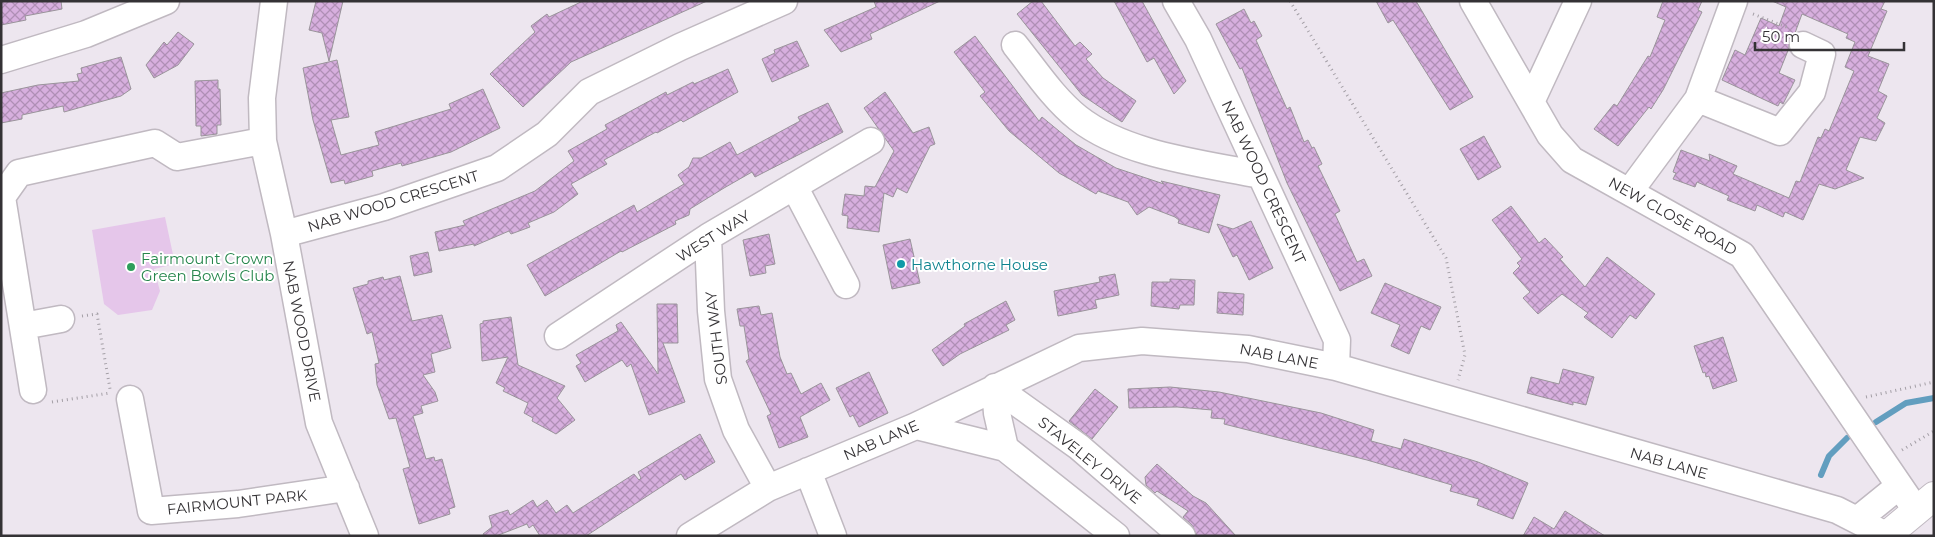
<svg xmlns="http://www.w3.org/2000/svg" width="1935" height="537" viewBox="0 0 1935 537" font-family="Montserrat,sans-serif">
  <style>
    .grass { fill: #e5c6ea }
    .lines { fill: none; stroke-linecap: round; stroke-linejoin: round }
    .stream { stroke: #629ebf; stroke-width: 6 }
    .building { fill: url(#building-cross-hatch); stroke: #9a949b }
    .minor-casing { stroke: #c0b9c1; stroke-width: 29 }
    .highway-casing { stroke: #c0b9c1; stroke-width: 30 }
    .path { stroke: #a49fa6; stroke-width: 3; stroke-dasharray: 1 4; stroke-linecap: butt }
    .minor { stroke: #fff; stroke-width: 26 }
    .highway { stroke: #fff; stroke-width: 28 }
    .culture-dot { fill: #0f9aa8; stroke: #fff; stroke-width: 2 }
    .leisure-dot { fill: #2e9e5b; stroke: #fff; stroke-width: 2 }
    .labels { text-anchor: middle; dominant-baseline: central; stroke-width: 4; stroke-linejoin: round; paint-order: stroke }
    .street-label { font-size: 15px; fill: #343235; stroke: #fff }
    .leisure-label { font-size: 15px; fill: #27864d; stroke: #fff; text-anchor: start }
    .culture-label { font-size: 15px; fill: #0d838f; stroke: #fff; text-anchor: start }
  </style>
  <defs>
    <pattern id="building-cross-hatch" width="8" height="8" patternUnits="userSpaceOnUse" patternTransform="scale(1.25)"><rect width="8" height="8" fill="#d7afde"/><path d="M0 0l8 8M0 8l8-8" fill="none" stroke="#af8fb5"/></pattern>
  </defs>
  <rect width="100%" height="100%" fill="#ede6ef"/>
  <path class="grass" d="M165,217L175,264L154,269L160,291L152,310L118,315L104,304L92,230Z"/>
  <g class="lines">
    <path class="stream" d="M1876,422L1906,403L1934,398
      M1821,475L1829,456L1847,438"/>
  </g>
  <path class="building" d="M1,1H61L62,9L25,16L26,20L1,25Z
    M316,1H343L329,61L322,33L309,30Z
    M583,1H707L571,62L523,107L490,74L535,32L531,26L547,14L549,17Z
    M874,1H940L870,34L872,39L841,52L824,30L876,7Z
    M1033,1H1041L1075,46L1080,42L1092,54L1086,59L1103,78L1136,101L1122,122L1082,95L1017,14Z
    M1114,1H1142L1186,81L1174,94L1154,58L1147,62Z
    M1376,1H1416L1473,97L1450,110L1393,20L1388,23Z
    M1663,1H1702L1698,10L1702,12L1663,90L1651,109L1649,107L1618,146L1594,129L1614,104L1617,106L1648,56L1650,57L1665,20L1657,17Z
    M1772,1H1885L1881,9L1887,11L1868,56L1889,64L1878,91L1887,96L1877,118L1885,123L1876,141L1860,137L1846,170L1864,178L1835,189L1819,184L1803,220L1785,212L1783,217L1757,205L1755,211L1727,200L1729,196L1697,182L1695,187L1673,179L1676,173L1673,172L1681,150L1710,161L1709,154L1737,166L1733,174L1789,198L1796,181L1800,182L1818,137L1821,138L1825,129L1829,131L1854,71L1845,67L1855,42L1846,38L1848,34L1802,14L1795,33L1789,39V48L1779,73L1795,80L1783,104L1780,102L1778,106L1722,80L1735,50L1745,55L1761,18L1779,26L1786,7Z
    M1244,9L1251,23L1254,21L1262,36L1256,40L1287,109L1290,107L1304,142L1308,140L1312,148L1314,147L1322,164L1318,166L1340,211L1335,214L1357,262L1364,259L1372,276L1340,291L1287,183L1242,68L1240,69L1216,24Z
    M178,32L194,44L178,65L154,78L146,65L164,42L167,45Z
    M975,36L1039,121L1042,117L1076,145L1116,168L1164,184L1161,181L1220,195L1209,233L1178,223L1179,220L1175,217L1149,207L1137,215L1128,202L1098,191L1096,194L1059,173L1009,131L980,96L985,92L954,52Z
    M797,41L809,66L772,82L762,59L775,53L774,50Z
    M121,57L131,89L121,96L64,112L63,106L22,115V119L1,123V93L38,85L79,81L77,74L82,73L81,68Z
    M337,60L349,117L331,120L341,155L379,145L375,132L451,109L449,104L483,89L500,128L451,152L402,166L401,163L372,171L373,176L345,184L344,180L331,183L313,120L303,68Z
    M728,69L738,92L683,122L681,120L657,133L656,132L604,160L607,164L571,184L578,194L554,212L528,223L530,227L511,234L509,231L474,246V244L439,251L435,232L465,225L463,221L535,191L574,161L568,151L607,129L605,125L666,92L667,95L693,82L694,84Z
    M218,80V89H220L221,125H217V134L201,136V126H196L195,81Z
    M885,92L913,133L929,127L935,144L930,146L907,193L897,188L893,197L884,193L879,232L847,228L848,216L842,215L845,194L864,196L865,186L875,187L894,151L864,108Z
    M828,103L843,132L755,177L752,172L724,188L690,209L689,215L675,221L676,224L622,252L621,251L545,296L527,265L634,205L637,212L684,184L678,175L689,167L693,158H701L730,142L737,155L800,121L798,117Z
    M1484,136L1501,167L1478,180L1460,149Z
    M1511,206L1539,243L1545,238L1563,257L1560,259L1585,287L1607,257L1655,294L1636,319L1630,315L1612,338L1584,317L1588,313L1562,294L1538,314L1523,298L1530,292L1513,273L1520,266L1517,263L1522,259L1492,220Z
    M1251,221L1273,268L1249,280L1237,255L1233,257L1217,224L1233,229Z
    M769,234L775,264L765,266L766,273L750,276L743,240Z
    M910,239L920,283L892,289L883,245Z
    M428,252L432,272L414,276L410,256Z
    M1115,274L1119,295L1095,300L1097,308L1058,316L1054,291L1100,282L1099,277Z
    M400,276L412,321L442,315L451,348L431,354L435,372L423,375L435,392L438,401L421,406L423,413L413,416L426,459L434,457L435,461L442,459L455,507L449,509L450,514L419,524L403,469L410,467L396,418L389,419L377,385L375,364L379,363L372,332L367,334L353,288L368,284V281L383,277L384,280Z
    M1170,279L1195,280L1194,305H1180L1179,309L1151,306L1152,282H1170Z
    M1385,283L1441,307L1430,330L1421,326L1409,354L1391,346L1400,325L1371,313Z
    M1218,292L1244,294L1243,315L1217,313Z
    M1006,301L1015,320L1006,325L1009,330L960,354L943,366L932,350L965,326L964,324Z
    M657,304H677L678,343H663L685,402L649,415L631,364L627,367L622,360L585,382L576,366L581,363L576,355L618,331L616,325L621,322L658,374Z
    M759,306L761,315L772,313L780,357L787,374L791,373L801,394L821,383L830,400L800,417L808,437L779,448L767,416L771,414L746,361L749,359L744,326H740L737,309Z
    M511,317L518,365L565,386L557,398L575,420L556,434L532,421L533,418L524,413L528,403L503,391L505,388L496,383L508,357L482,361L480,324L483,323V321Z
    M1723,337L1737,381L1713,389L1709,376L1706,377L1705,372L1703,373L1694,346Z
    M1563,369L1594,377L1586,405L1573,402V405L1527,393L1531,377L1559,384Z
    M869,372L888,413L859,427L853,415L850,417L836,388Z
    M1170,387L1219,392L1321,413L1374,430L1371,441L1401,449L1404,439L1478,462L1528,483L1513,519L1477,505L1479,499L1450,491L1452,485L1367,460L1224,424L1225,419L1211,418L1212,410L1177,407L1129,408L1128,389Z
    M1095,389L1118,407L1092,439L1069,421Z
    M700,434L715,462L685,480L681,474L586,536H540L533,525L529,528L527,524L496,536H484L483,534L492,527L489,516L508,510L510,515L533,500L537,507L547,500L556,513L567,505L573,513L634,474L639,480L641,478L638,472Z
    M1157,464L1193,496L1206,503L1236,536H1197L1192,525L1183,517L1188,511L1157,491L1155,493L1146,485L1145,477Z
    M1565,511L1605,536H1523L1534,517L1554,529Z"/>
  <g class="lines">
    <defs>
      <path id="minor" d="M274,1L262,98L263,141L284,234L319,423L365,536
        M1176,1L1198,39L1337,340L1336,367
        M1473,1L1531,102
        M1578,1L1531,102L1550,135L1572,160L1742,255L1916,510
        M1015,45C1035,70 1053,98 1078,118C1125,155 1201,163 1260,175
        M1,60L86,34L166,1
        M1698,99L1780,132L1812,92L1822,54L1803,45
        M794,186L846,285
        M1630,191L1698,99L1734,1
        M284,234L384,207L497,168L547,134L589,92L680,47L784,1
        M708,237L711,311L718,379L736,430L768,488
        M23,326L61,319
        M558,336L708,237L871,141
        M995,387L1079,447L1182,536
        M995,387L997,413L1005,448L1116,536
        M33,390L2,197L19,173L155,143L177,157L263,141
        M130,399L151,511L238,504L346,488
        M916,426L1005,448
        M808,471L833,536
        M1857,520L1899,486
        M690,536L768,488L916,426L1079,348L1142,341L1248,349L1336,367L1837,510L1886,535"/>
      <path id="highway" d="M1886,536L1934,496"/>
    </defs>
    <use href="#minor" class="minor-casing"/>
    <use href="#highway" class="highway-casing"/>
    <path class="path" d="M1290,1L1446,258L1465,355L1458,380
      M1753,14L1789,28
      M82,316L97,314L110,389
      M1866,397L1934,382
      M52,402L110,393
      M1902,450L1934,431"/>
    <use href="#minor" class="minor"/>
    <use href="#highway" class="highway"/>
  </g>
  <circle class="culture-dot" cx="901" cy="264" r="5"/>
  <circle class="leisure-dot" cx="131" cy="267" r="5"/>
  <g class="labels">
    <g class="street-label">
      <text transform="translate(1264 182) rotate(65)">NAB WOOD CRESCENT</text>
      <text transform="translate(393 201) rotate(-17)">NAB WOOD CRESCENT</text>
      <text transform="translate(1673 216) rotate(29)">NEW CLOSE ROAD</text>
      <text transform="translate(713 236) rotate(-32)">WEST WAY</text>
      <text transform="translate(302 331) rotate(79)">NAB WOOD DRIVE</text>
      <text transform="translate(716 338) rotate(-97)">SOUTH WAY</text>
      <text transform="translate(1279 356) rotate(11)">NAB LANE</text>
      <text transform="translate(881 440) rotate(-23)">NAB LANE</text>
      <text transform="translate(1090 460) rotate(39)">STAVELEY DRIVE</text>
      <text transform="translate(1669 463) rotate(16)">NAB LANE</text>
      <text transform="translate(237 502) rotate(-6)">FAIRMOUNT PARK</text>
    </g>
    <g class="leisure-label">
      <text x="141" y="258">Fairmount Crown<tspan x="141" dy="17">Green Bowls Club</tspan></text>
    </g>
    <g class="culture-label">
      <text x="911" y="264">Hawthorne House</text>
    </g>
  </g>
  <rect width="1935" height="537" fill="none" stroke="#343235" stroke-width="5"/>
  <path d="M1755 42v8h149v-8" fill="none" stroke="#343235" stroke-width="2.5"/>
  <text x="1762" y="42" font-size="15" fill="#343235" stroke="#ffffff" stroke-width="4" paint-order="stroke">50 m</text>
</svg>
